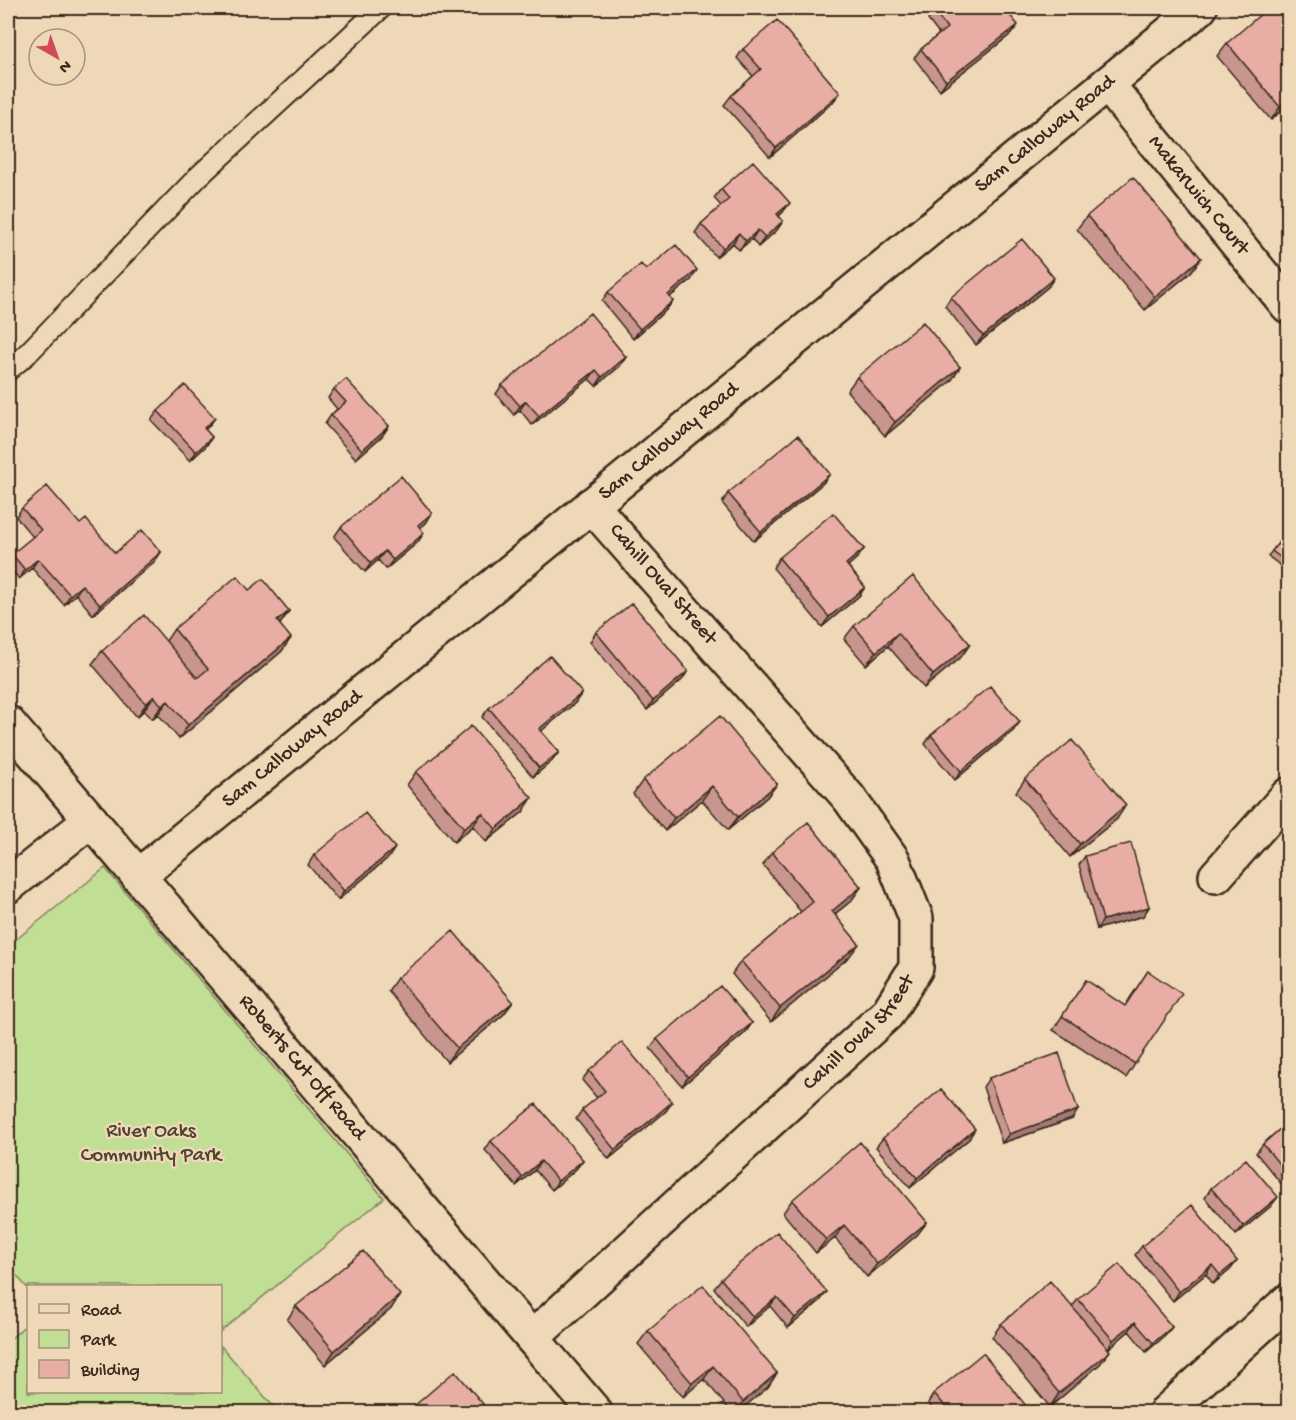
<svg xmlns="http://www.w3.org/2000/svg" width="1296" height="1420" viewBox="0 0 1296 1420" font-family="'Gochi Hand',sans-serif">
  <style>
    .green { fill: #c1de95; stroke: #7e845a; stroke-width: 1.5 }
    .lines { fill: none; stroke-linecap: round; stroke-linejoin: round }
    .lane-casing { stroke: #3b2a1e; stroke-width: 24 }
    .street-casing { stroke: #3b2a1e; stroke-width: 38 }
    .secondary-casing { stroke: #3b2a1e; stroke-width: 38 }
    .lane { stroke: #eed8b7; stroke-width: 20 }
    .street { stroke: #eed8b7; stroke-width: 33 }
    .secondary { stroke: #eed8b7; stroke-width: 33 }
    .wall { fill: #c8968e; stroke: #3b2a1e; stroke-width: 1.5 }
    .shaded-wall { fill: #a27a74; stroke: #3b2a1e; stroke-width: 1.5 }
    .building { fill: #e8aea5; stroke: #3b2a1e; stroke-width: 1.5 }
    .labels { text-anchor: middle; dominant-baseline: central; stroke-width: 5; stroke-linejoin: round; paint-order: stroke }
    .street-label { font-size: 21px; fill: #3b2a1e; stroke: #eed8b7 }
    .park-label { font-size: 21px; fill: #4f4530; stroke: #eed8b7 }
  </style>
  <rect width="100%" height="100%" fill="#eed8b7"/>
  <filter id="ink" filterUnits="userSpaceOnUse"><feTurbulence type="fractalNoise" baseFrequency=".0167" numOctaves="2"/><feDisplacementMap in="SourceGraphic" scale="12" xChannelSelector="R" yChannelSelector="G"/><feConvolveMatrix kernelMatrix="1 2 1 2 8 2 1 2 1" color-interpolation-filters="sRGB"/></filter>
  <g filter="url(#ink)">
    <path class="green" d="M105,868L384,1198L221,1331L220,1286H28V1289L8,1265V946Z
      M28,1323V1392H220L221,1346L278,1412H8V1341Z"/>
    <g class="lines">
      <defs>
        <path id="lane" d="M8,370L27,354L198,177L381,8"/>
        <g id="street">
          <path id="s1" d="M1107,84L1288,306"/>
          <path id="s2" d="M138,876L1200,8"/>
          <path d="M1216,876L1288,795"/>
          <path d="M8,886L91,820"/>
          <path id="s3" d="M532,1338L887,1014L916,968V918L893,860L849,798L591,505"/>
          <path d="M1166,1412L1288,1301"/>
        </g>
        <g id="secondary">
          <path id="s4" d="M8,723L595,1412"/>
        </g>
      </defs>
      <use href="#lane" class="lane-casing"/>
      <use href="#street" class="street-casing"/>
      <use href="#secondary" class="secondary-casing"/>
      <use href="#lane" class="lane"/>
      <use href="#street" class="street"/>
      <use href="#secondary" class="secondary"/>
    </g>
    <path class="wall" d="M1288,8V105L1271,120L1217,56L1227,43Z
      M934,11L1011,34L940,90L914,58L921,49L939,34L928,20Z
      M743,49L833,102L770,157L724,105L731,96L753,76L737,58Z
      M721,189L783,212L779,216L783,221L777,230L758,247L752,239L739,250L733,243L716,257L695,233L701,224L721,206L714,198Z
      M1087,216L1201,258L1191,272L1145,310L1077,229Z
      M646,270L691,280L670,297L673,301L666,310L633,339L602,301L608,292Z
      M1048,287L976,345L945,306L951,297Z
      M626,357L620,366L596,386L589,379L532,425L520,410L514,415L496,394L502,385Z
      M960,367L951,381L885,436L847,391L857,377Z
      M334,389L389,426L382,436L356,459L325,424L331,415L337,409L328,398Z
      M158,411L215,418L205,430L212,437L206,446L190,461L151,420Z
      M823,483L754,541L722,503L728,493Z
      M22,508L80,524L115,553L161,552L155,561L93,615L76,594L64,605L32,568L19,579L8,565V561L12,554L33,537L16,517Z
      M432,513L426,523L420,528L418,542L386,569L378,560L365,572L334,537L341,527Z
      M1286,533L1288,557L1281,566L1268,556Z
      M864,549L857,558L848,566L865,587L859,596L822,627L773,568L779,558Z
      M249,590L289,611L280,624L282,651L179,739L158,714L152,719L144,710L137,717L92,664L102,651L166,641L174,629Z
      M854,626L970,644L961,657L924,688L888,646L866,665L844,639Z
      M596,632L682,680L647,710L590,642Z
      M575,703L541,731L559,752L552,761L533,777L482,717L489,708Z
      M1013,731L955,780L925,744L931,735Z
      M416,772L523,812L486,842L473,826L454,842L407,785Z
      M1025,779L1117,819L1070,857L1016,792Z
      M643,780L777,784L767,797L728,830L702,800L665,831L633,794Z
      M772,852L861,887L851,901L835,914L849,957L771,1022L732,974L741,961L801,912L763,865Z
      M314,855L389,857L338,900L308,865Z
      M1085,856L1149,907L1143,916L1097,929L1079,865Z
      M1148,971L1135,1064L1126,1078L1053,1030L1086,980L1125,1006Z
      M397,978L513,1002L503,1015L447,1062L388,991Z
      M752,1023L745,1033L682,1086L650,1048L657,1039Z
      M589,1071L672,1102L666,1111L609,1159L576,1119L582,1110L597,1098L582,1080Z
      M989,1078L1072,1119L1002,1143L983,1087Z
      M1288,1122V1192L1256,1153L1263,1144Z
      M883,1138L969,1139L910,1188L876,1147Z
      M491,1141L583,1160L576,1169L552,1190L535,1170L516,1186L485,1150Z
      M1211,1188L1271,1206L1236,1235L1205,1198Z
      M792,1200L927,1222L917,1235L867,1277L835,1238L816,1253L783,1213Z
      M1142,1246L1237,1261L1230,1270L1213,1284L1206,1274L1173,1301L1135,1255Z
      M721,1279L820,1301L788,1328L770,1306L746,1327L714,1288Z
      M1078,1299L1172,1327L1165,1336L1146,1352L1129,1331L1108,1349L1100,1364L1050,1407L992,1337L1001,1324L1072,1307Z
      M296,1306L391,1309L325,1365L287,1320Z
      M648,1331L777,1373L768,1387L737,1413H732L704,1379L683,1397L638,1344Z
      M934,1393L1032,1413H936L928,1403Z"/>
    <path class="shaded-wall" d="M1018,25L1011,34L940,90L946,81Z
      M840,93L833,102L770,157L776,148Z
      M1288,100V105L1271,120L1280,107Z
      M790,203L783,212L771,223L777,214Z
      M783,221L777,230L758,247L765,237Z
      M758,230L752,239L739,250L746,241Z
      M739,233L733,243L716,257L723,248Z
      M1201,258L1191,272L1145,310L1155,297Z
      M697,270L691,280L661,304L668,295Z
      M1054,278L1048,287L976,345L983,336Z
      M673,301L666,310L633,339L640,329Z
      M626,357L620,366L596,386L602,377Z
      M960,367L951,381L885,436L895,422Z
      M596,370L589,379L532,425L539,416Z
      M526,401L520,410L514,415L520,406Z
      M215,418L208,427L197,437L204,428Z
      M389,426L382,436L356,459L362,450Z
      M212,437L206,446L190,461L196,452Z
      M830,474L823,483L754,541L761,532Z
      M432,513L426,523L412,535L418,525Z
      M424,533L418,542L386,569L393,560Z
      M864,549L857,558L840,573L846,564Z
      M385,551L378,560L365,572L371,563Z
      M161,552L155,561L93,615L100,605Z
      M38,559L32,568L19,579L25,570Z
      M82,585L76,594L64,605L70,595Z
      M865,587L859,596L822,627L829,617Z
      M289,611L280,624L277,621Z
      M898,633L888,646L866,665L876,652Z
      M291,638L282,651L179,739L188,725Z
      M970,644L961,657L924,688L933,675Z
      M688,671L682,680L647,710L653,701Z
      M582,693L575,703L533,738L539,729Z
      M154,696L144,710L137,717L146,704Z
      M168,701L158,714L152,719L162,706Z
      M1020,722L1013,731L955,780L961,771Z
      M559,752L552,761L533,777L539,768Z
      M777,784L767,797L728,830L738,817Z
      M712,786L702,800L665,831L674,818Z
      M532,798L523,812L486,842L496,829Z
      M1126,805L1117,819L1070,857L1080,844Z
      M482,813L473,826L454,842L464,828Z
      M395,848L389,857L338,900L344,891Z
      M861,887L851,901L822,924L832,911Z
      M1149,907L1143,916L1097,929L1103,920Z
      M859,944L849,957L771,1022L780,1008Z
      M513,1002L503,1015L447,1062L457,1048Z
      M752,1023L745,1033L682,1086L688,1077Z
      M672,1102L666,1111L609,1159L615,1150Z
      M1078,1110L1072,1119L1002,1143L1009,1134Z
      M975,1129L969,1139L910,1188L917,1178Z
      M583,1160L576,1169L552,1190L558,1181Z
      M541,1161L535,1170L516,1186L522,1177Z
      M1278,1197L1271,1206L1236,1235L1243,1226Z
      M927,1222L917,1235L867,1277L877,1264Z
      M844,1225L835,1238L816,1253L826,1240Z
      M1237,1261L1230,1270L1213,1284L1220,1275Z
      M1212,1265L1206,1274L1173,1301L1179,1292Z
      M827,1292L820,1301L788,1328L795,1318Z
      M400,1295L391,1309L325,1365L334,1351Z
      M777,1297L770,1306L746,1327L753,1317Z
      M1135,1322L1129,1331L1107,1350L1113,1340Z
      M1172,1327L1165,1336L1146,1352L1153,1343Z
      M1110,1351L1100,1364L1050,1407L1059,1393Z
      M713,1366L704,1379L683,1397L692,1383Z
      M777,1373L768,1387L737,1413H736L743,1402Z
      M483,1404L477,1413H472Z"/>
    <path class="building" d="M938,8H1004L1018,25L946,81L921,49L947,28L934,11Z
      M1268,8H1288V100L1280,107L1227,43Z
      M777,20L840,93L776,148L731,96L761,69L743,49Z
      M753,161L790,203L777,214L783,221L765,237L758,230L746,241L739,233L723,248L701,224L729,199L721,189Z
      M1133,177L1201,258L1155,297L1087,216Z
      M1022,239L1054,278L983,336L951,297Z
      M676,245L697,270L668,295L673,301L640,329L608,292L641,264L646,270Z
      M590,313L626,357L602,377L596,370L539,416L526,401L520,406L502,385Z
      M923,322L960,367L895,422L857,377Z
      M346,379L389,426L362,450L331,415L346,402L334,389Z
      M185,385L215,418L204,428L212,437L196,452L158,411Z
      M798,435L830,474L761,532L728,493Z
      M401,476L432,513L418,525L424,533L393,560L385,551L371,563L341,527Z
      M47,486L80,524L86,519L115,553L142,530L161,552L100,605L82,585L70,595L38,559L25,570L12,554L41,530L22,508Z
      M833,513L864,549L846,564L865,587L829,617L779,558Z
      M1286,533L1288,535V556L1285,561L1272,551Z
      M237,576L249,590L263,579L289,611L277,621L291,638L188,725L168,701L162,706L154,696L146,704L102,651L144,615L197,678L208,669L174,629Z
      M913,576L970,644L933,675L898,633L876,652L854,626Z
      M632,603L688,671L653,701L596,632Z
      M550,656L582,693L539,729L559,752L539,768L489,708Z
      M990,686L1020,722L961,771L931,735Z
      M720,716L777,784L738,817L712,786L674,818L643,780Z
      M471,726L532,798L496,829L482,813L464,828L416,772Z
      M1072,740L1126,805L1080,844L1025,779Z
      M365,813L395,848L344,891L314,855Z
      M808,822L861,887L832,911L859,944L780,1008L741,961L813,902L772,852Z
      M1131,843L1149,907L1103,920L1085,856Z
      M453,931L513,1002L457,1048L397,978Z
      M1148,971L1182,994L1135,1064L1062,1016L1086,980L1125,1006Z
      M720,986L752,1023L688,1077L657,1039Z
      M622,1042L672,1102L615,1150L582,1110L605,1091L589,1071Z
      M1059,1053L1078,1110L1009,1134L989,1078Z
      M941,1089L975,1129L917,1178L883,1138Z
      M536,1104L583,1160L558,1181L541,1161L522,1177L491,1141Z
      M1288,1122V1175L1263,1144Z
      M860,1142L927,1222L877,1264L844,1225L826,1240L792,1200Z
      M1246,1159L1278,1197L1243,1226L1211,1188Z
      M1192,1205L1237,1261L1220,1275L1212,1265L1179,1292L1142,1246Z
      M777,1232L827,1292L795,1318L777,1297L753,1317L721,1279Z
      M363,1251L400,1295L334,1351L296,1306Z
      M1119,1264L1172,1327L1153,1343L1135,1322L1113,1340L1078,1299Z
      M1050,1281L1110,1351L1059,1393L1001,1324Z
      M703,1285L777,1373L743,1402L713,1366L692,1383L648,1331Z
      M983,1353L1032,1413H951L934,1393Z
      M455,1371L483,1404L472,1413H406Z"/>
  </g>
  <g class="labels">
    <g class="street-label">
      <text stroke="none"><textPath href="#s2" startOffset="1172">Sam Calloway Road</textPath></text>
      <text stroke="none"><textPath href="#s1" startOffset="144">Makarwich Court</textPath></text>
      <text stroke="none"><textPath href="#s2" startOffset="686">Sam Calloway Road</textPath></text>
      <text transform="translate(662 585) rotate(49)">Cahill Oval Street</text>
      <text stroke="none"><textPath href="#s2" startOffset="200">Sam Calloway Road</textPath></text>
      <text stroke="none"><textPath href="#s3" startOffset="448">Cahill Oval Street</textPath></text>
      <text stroke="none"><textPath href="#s4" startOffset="453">Roberts Cut Off Road</textPath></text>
    </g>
    <g class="park-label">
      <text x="151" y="1132">River Oaks<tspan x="151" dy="24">Community Park</tspan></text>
    </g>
  </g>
  <rect width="1296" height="1420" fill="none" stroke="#eed8b7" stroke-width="30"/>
  <rect x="15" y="15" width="1266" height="1390" fill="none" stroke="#3b2a1e" stroke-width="2" filter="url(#ink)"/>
  <rect x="27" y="1285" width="195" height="108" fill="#eed8b7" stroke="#a6927a" stroke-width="1.5"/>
  <rect x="39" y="1304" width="30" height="9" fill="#eed8b7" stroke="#a6927a" stroke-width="1.5"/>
  <text x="81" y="1315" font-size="18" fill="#3b2a1e">Road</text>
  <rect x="39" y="1330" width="30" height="18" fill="#c1de95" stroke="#a6927a" stroke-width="1.5"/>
  <text x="81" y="1345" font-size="18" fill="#3b2a1e">Park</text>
  <rect x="39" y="1360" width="30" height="18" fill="#e8aea5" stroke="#a6927a" stroke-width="1.5"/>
  <text x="81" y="1375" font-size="18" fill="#3b2a1e">Building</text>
  <g transform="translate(57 57) rotate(140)"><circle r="28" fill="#eed8b7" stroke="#a6927a" stroke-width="1.5"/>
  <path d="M0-4.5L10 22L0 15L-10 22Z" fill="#d1495b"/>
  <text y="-9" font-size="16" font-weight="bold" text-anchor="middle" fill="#3b2a1e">N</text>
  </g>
</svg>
